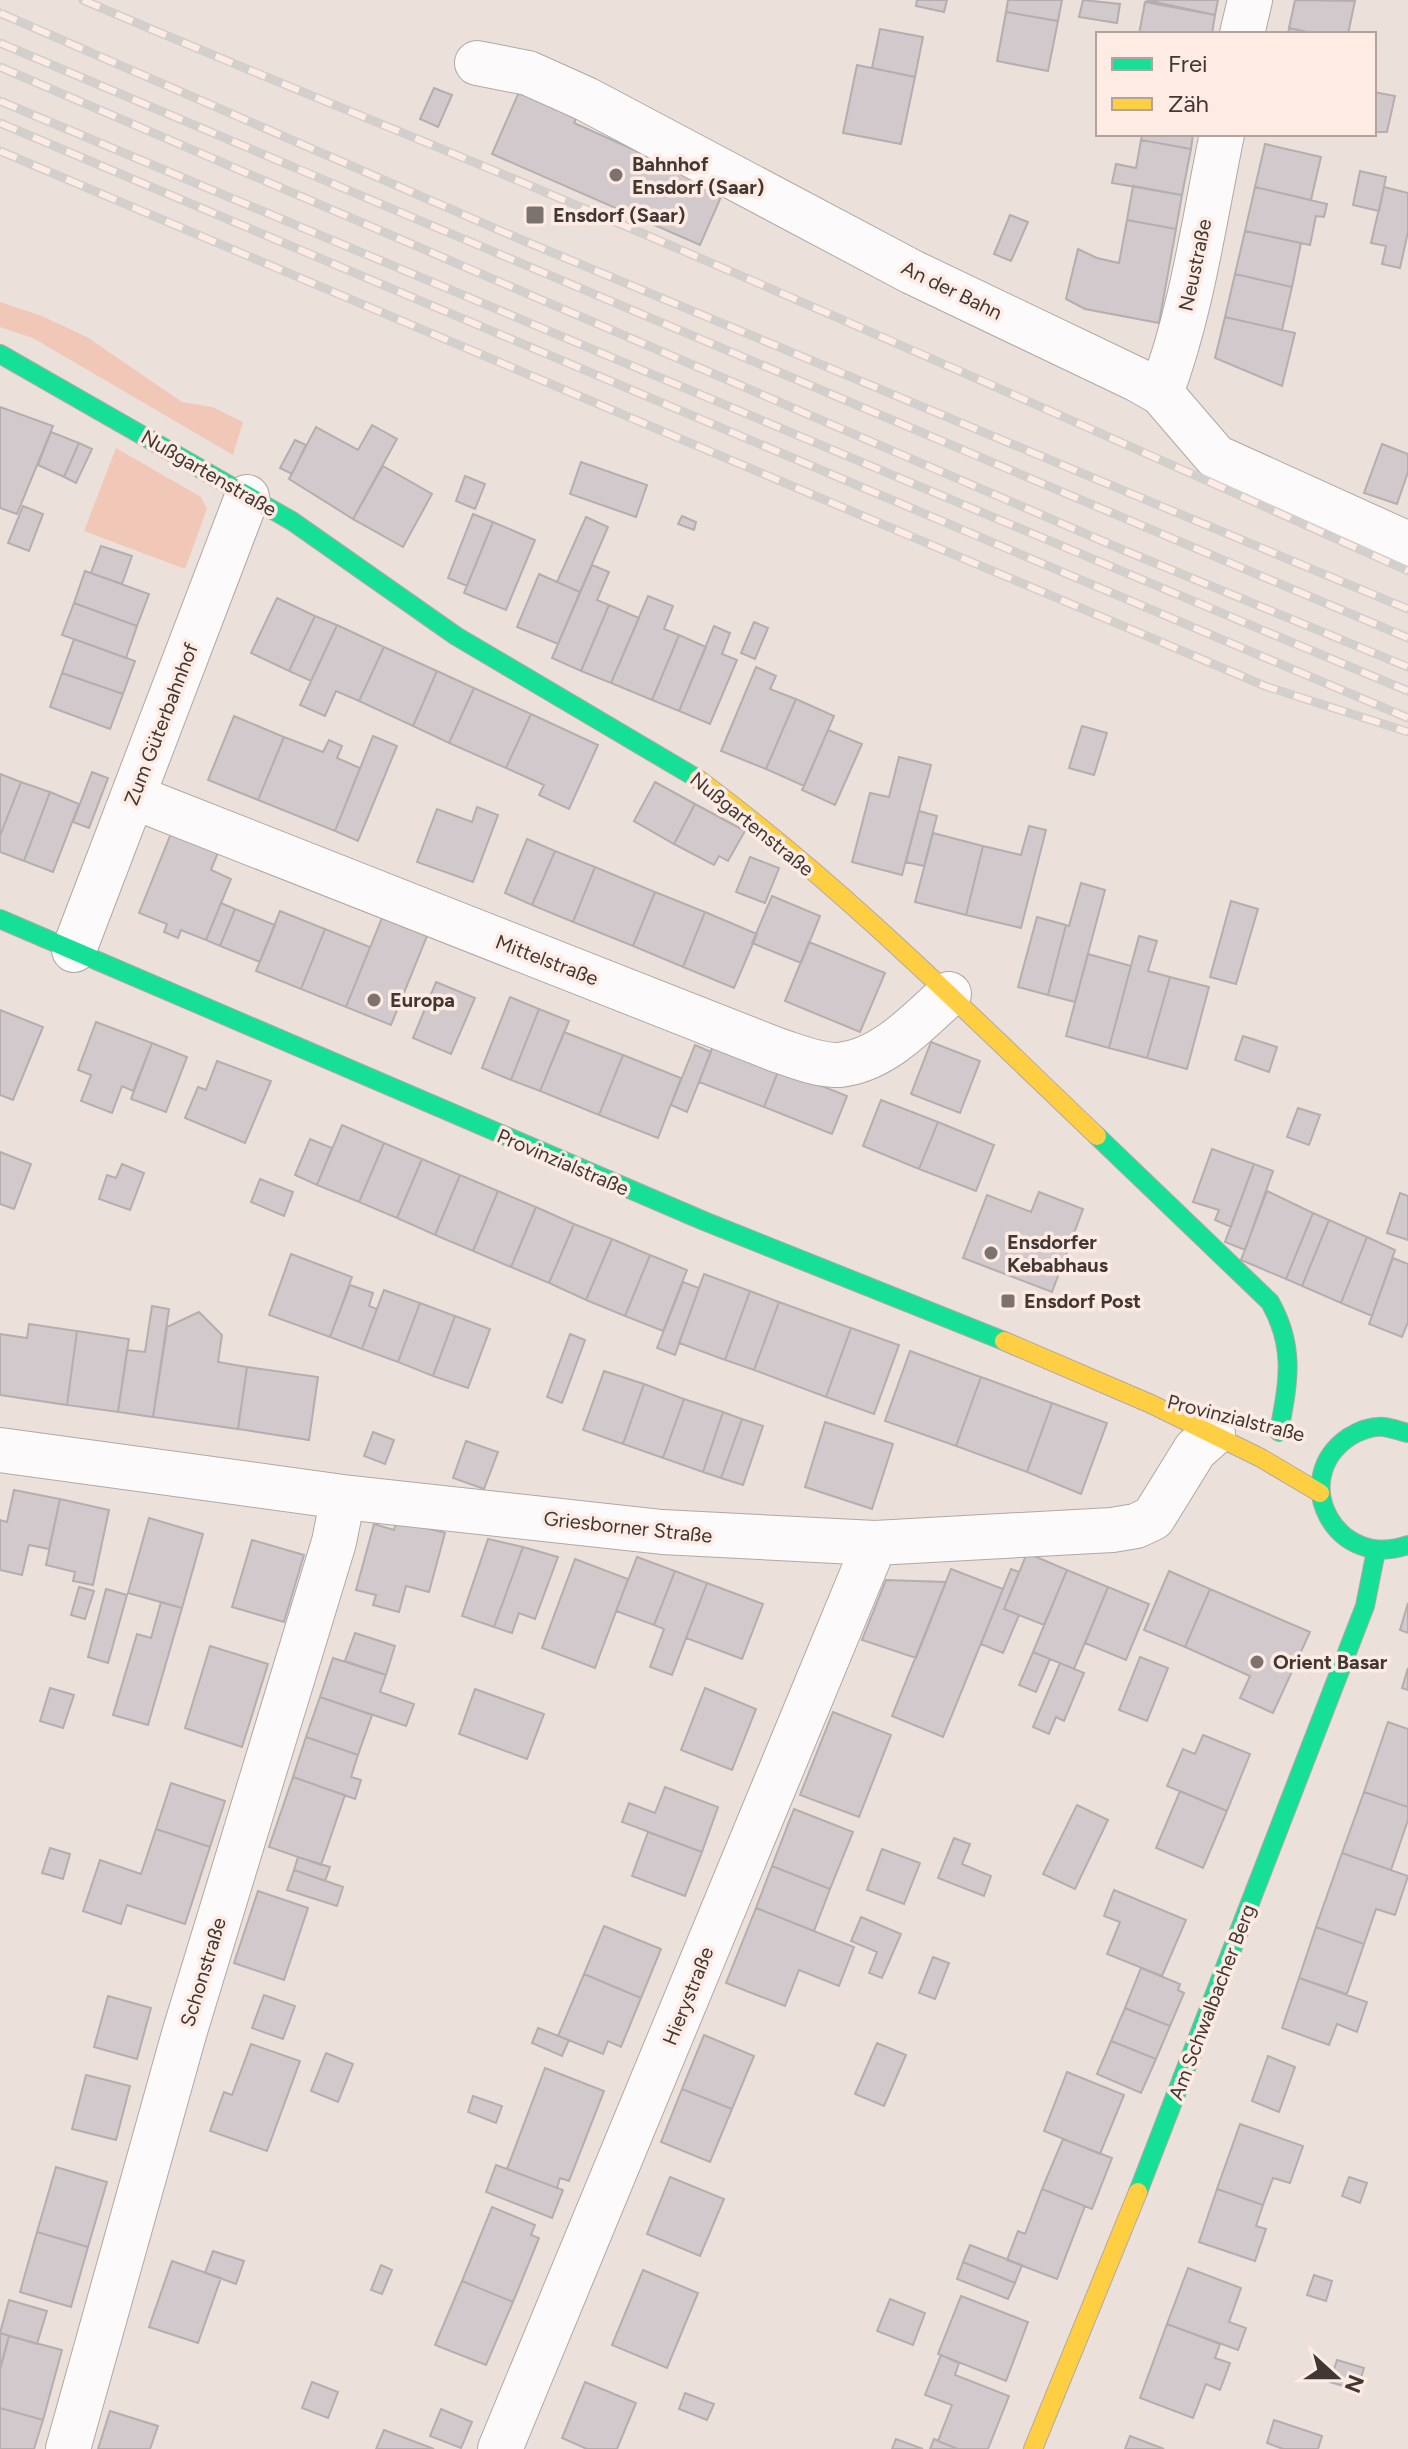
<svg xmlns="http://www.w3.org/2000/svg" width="1408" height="2449" viewBox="0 0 1408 2449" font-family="Figtree,sans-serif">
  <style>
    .green { fill: #f1c8b7 }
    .building { fill: #d1c9cb; stroke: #b4aeaf; stroke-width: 2 }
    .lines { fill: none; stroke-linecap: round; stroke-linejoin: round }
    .street-casing { stroke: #b1a8a4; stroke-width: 46 }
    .fast-casing { stroke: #b1a8a4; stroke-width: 20 }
    .slow-casing { stroke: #b1a8a4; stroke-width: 20 }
    .street { stroke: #fcfafa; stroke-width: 44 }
    .fast { stroke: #16e098; stroke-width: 18 }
    .slow { stroke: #ffcf43; stroke-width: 18 }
    .rail-casing { stroke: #d2cfcd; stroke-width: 9 }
    .rail { stroke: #fdebe4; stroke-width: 6; stroke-dasharray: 18; stroke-linecap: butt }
    .poi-dot { fill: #7d736e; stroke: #fdebe4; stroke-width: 3 }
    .labels { text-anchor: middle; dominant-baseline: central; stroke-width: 7; stroke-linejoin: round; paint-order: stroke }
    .poi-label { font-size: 20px; font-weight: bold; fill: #413834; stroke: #fdebe4; text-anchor: start }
    .street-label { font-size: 20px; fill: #413834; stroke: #fdebe4 }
  </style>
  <rect width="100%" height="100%" fill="#ece0db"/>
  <path class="green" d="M0,302L42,316L87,337L182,402L212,407L243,422L233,455L33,338L0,327Z
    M116,448L201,497L207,509L185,569L84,531Z"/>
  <path class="building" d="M917,0H947L944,12L916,6Z
    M1008,0H1062L1058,21L1006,12Z
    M1083,0L1120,4L1117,23L1079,17Z
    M1146,0H1218L1215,15Z
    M1295,0L1355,1L1348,34H1317L1289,28Z
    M1145,2L1215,15L1212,34H1139Z
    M1006,12L1058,21L1048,71L997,61Z
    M1289,28L1317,34H1288Z
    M880,29L923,37L915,77L872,68Z
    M857,65L915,77L901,144L843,133Z
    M523,83L581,108L574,123L724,190L700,245L492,154Z
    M434,88L452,95L438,127L420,119Z
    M1374,92L1395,96L1387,132H1374Z
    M1142,134H1193L1191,149L1141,140Z
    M1141,140L1191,149L1182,195L1112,183L1116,164L1136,168Z
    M1265,144L1321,157L1311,200L1255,187Z
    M1360,171L1386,177L1379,211L1353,205Z
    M1133,186L1182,195L1176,229L1127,220Z
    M1255,187L1327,204L1324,217L1316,216L1310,245L1245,231Z
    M1384,187L1408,193V232L1400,268L1382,264L1386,246L1371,243Z
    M1010,215L1028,222L1011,261L994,254Z
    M1127,220L1176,229L1159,323L1085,309L1066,299L1078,249L1097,258L1119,263Z
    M1245,231L1301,243L1292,287L1235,274Z
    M1235,274L1292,287L1282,330L1225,317Z
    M1225,317L1295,333L1282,386L1215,358Z
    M0,407L53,426L17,514L0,508Z
    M372,425L397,439L353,519L289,479L316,427L358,450Z
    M51,432L79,443L64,477L38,465Z
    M295,440L306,445L292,474L280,468Z
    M79,443L92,449L76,483L64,477Z
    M1382,444L1408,454V472L1397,504L1364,493Z
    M581,462L647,485L636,517L570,494Z
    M383,466L432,494L403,547L353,519Z
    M465,476L485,484L475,509L456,501Z
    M23,506L43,514L29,551L8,543Z
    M473,514L493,522L467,586L448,578Z
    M682,516L696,522L694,530L678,524Z
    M586,517L608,527L580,592L557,582Z
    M493,522L535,540L506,610L464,593Z
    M101,546L132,556L122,584L91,573Z
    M592,565L609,572L597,600L609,605L581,671L552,658Z
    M85,571L149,594L137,626L74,603Z
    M539,574L580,592L558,644L517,627Z
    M648,596L673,606L664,629L679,635L652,700L611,683Z
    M277,598L315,616L289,671L251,653Z
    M74,603L137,626L126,658L62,635Z
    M609,605L639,618L611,683L581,671Z
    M315,616L337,625L311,681L289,671Z
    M754,622L768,628L755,659L741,653Z
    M337,625L384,647L359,701L336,691L325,716L300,705Z
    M714,626L730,633L722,654L737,660L710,724L679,711Z
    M679,635L706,647L679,711L652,700Z
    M74,639L135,661L123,694L62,673Z
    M384,647L437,671L413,726L359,701Z
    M756,667L776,676L770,689L796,699L766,769L721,751Z
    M437,671L474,688L449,743L413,726Z
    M62,673L123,694L110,729L50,707Z
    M474,688L531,714L506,768L449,743Z
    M796,699L834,716L804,786L766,769Z
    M531,714L598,745L569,809L539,795L544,785L506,768Z
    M234,716L284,737L258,800L208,780Z
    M1082,726L1107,733L1094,775L1069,768Z
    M828,730L862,744L835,805L802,790Z
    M373,736L397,746L358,841L335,831Z
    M284,737L323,752L329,740L342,746L337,758L360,768L335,831L258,800Z
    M899,757L931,765L902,875L852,862L870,793L889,797Z
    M92,772L108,778L89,828L73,822Z
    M0,774L21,782L0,836Z
    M21,782L50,792L24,861L0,852V836Z
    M655,782L695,804L674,844L634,821Z
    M50,792L79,804L53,872L24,861Z
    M695,804L745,831L728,861L719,856L714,865L674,844Z
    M477,807L498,815L473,882L417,862L437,809L472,822Z
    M919,811L937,816L924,866L906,862Z
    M174,826L221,845L211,870L231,879L206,940L181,930L178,938L164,932L167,924L139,913Z
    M1029,826L1046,830L1021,928L966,915L983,846L1021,855Z
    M933,833L983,846L966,915L915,902Z
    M527,839L555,851L532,905L505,893Z
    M555,851L595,867L573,922L532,905Z
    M750,857L779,868L765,903L736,892Z
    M595,867L655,892L633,946L573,922Z
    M1081,883L1105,890L1075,1002L1048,995L1066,925L1069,926Z
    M655,892L705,912L683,967L633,946Z
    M772,896L820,916L801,963L752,943Z
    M1231,901L1258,909L1236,984L1210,977Z
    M221,903L235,909L220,946L206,940Z
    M386,908L431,926L391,1025L346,1007Z
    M235,909L275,925L260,962L220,946Z
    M280,911L325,929L301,989L256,971Z
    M705,912L757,934L734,988L683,967Z
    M1037,917L1066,925L1048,995L1018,987Z
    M325,929L370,947L346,1007L301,989Z
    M1139,936L1157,941L1148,971L1170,977L1147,1058L1109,1048Z
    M809,942L885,973L860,1032L785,1001Z
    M1088,954L1131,966L1109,1048L1066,1036Z
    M1170,977L1209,987L1187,1069L1147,1058Z
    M436,982L475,998L451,1054L413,1038Z
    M510,997L539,1009L511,1080L482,1068Z
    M539,1009L569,1021L540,1091L511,1080Z
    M0,1010L43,1027L13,1100L0,1095Z
    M96,1022L152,1043L133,1091L122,1086L112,1113L81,1101L91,1075L78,1070Z
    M564,1032L623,1055L599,1115L540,1091Z
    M1243,1036L1277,1047L1269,1072L1235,1060Z
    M931,1042L980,1061L960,1113L911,1094Z
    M152,1043L187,1057L166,1112L131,1099Z
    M714,1043L779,1069L764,1107L699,1082Z
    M695,1045L711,1052L687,1112L671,1105Z
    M623,1055L681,1078L658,1138L599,1115Z
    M217,1061L271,1081L245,1143L185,1118L198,1087L206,1090Z
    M779,1069L847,1096L832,1134L764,1107Z
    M881,1100L938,1122L919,1169L863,1146Z
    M1298,1108L1320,1115L1309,1145L1287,1137Z
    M938,1122L994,1145L976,1191L919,1169Z
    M342,1125L384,1143L359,1202L317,1185Z
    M310,1139L332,1148L317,1185L295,1175Z
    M384,1143L422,1159L397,1218L359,1202Z
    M1212,1149L1254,1164L1231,1227L1215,1220L1219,1210L1193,1202Z
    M0,1152L31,1164L14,1209L0,1204Z
    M422,1159L460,1175L435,1235L397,1218Z
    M122,1164L144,1173L130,1210L99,1199L107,1175L116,1178Z
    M1254,1164L1273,1171L1245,1250L1225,1242Z
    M460,1175L498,1191L473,1251L435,1235Z
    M260,1179L293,1192L284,1216L251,1202Z
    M498,1191L536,1207L511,1267L473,1251Z
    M1267,1191L1313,1213L1286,1279L1241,1260Z
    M1039,1192L1083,1209L1052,1292L963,1258L987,1195L1031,1212Z
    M1400,1193L1408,1196V1240L1387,1233Z
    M536,1207L574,1224L549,1283L511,1267Z
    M1313,1213L1329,1220L1302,1286L1286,1279Z
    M1329,1220L1367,1237L1341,1303L1302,1286Z
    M574,1224L612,1239L586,1300L549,1283Z
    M1367,1237L1395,1250L1372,1316L1341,1303Z
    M612,1239L650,1255L625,1316L586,1300Z
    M291,1254L352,1277L330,1337L269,1315Z
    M650,1255L687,1270L663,1331L625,1316Z
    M1393,1258L1408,1264V1322L1402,1337L1369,1324Z
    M704,1274L750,1291L725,1360L679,1343Z
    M683,1282L699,1288L675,1355L657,1348Z
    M350,1285L373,1293L369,1306L377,1309L362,1349L330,1337Z
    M384,1290L420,1303L398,1362L362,1349Z
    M750,1291L779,1302L754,1370L725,1360Z
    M779,1302L851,1328L826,1397L754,1370Z
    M420,1303L455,1316L433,1376L398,1362Z
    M152,1306L169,1309L153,1417L118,1412L127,1350L145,1352Z
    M199,1312L222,1335L218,1362L247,1367L238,1429L153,1417L167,1327Z
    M455,1316L490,1329L468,1388L433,1376Z
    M29,1324L77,1331L67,1405L0,1395V1334L27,1338Z
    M851,1328L899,1345L874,1414L826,1397Z
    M77,1331L129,1339L118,1412L67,1405Z
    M570,1334L585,1340L562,1403L547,1397Z
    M910,1351L981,1377L956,1446L885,1421Z
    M247,1367L318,1377L309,1440L238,1429Z
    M604,1371L644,1384L623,1444L583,1430Z
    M981,1377L1052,1403L1027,1472L956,1446Z
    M644,1384L684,1399L663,1458L623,1444Z
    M684,1399L723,1412L703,1472L663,1458Z
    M1052,1403L1107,1423L1081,1494L1027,1472Z
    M723,1412L742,1419L721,1478L703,1472Z
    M742,1419L763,1426L743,1485L721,1478Z
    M825,1422L893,1444L872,1509L805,1487Z
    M373,1432L394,1440L385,1464L364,1456Z
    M466,1441L498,1452L484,1489L453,1478Z
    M14,1490L60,1499L49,1549L29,1545L22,1575L0,1570V1520L7,1522Z
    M60,1499L109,1510L93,1585L73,1581L75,1572L46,1565Z
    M149,1518L203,1534L182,1608L128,1593Z
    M397,1520L445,1533L429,1592L406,1586L399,1612L373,1605L376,1595L356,1590L374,1524L394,1530Z
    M488,1539L523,1547L494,1627L462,1616Z
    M252,1540L304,1555L284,1622L232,1607Z
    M523,1547L558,1557L535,1619L519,1613L512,1633L494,1627Z
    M1027,1553L1067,1570L1044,1625L1004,1609Z
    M637,1557L675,1571L654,1625L616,1611Z
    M575,1559L628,1579L595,1668L542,1648Z
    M951,1569L1003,1589L943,1737L892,1716Z
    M1011,1569L1019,1572L1004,1609L1019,1615L1003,1653L981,1644Z
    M1067,1570L1108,1587L1074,1669L1033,1652Z
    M675,1571L707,1583L672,1675L650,1667L664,1629L654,1625Z
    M1169,1571L1210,1589L1185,1647L1144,1630Z
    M886,1580L946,1582L916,1658L862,1640Z
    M707,1583L763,1604L742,1659L686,1638Z
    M79,1587L94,1591L85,1619L71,1615Z
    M1108,1587L1149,1604L1126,1660L1085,1643Z
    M106,1589L127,1595L108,1663L88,1657Z
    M1210,1589L1310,1632L1273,1713L1240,1698L1250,1676L1185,1647Z
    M161,1602L182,1608L148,1725L113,1715L137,1634L151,1638Z
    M1408,1603V1633L1400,1630Z
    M355,1633L395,1646L386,1675L345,1661Z
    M210,1646L268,1664L242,1747L185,1728Z
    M1033,1652L1050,1659L1036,1692L1019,1685Z
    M1140,1657L1168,1668L1147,1721L1119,1710Z
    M333,1658L386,1675L380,1692L414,1704L406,1726L320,1697Z
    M1060,1663L1084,1673L1064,1721L1056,1717L1049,1734L1033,1727Z
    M1408,1668V1690L1402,1688Z
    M50,1688L74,1695L63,1728L40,1721Z
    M705,1688L756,1709L732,1770L681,1750Z
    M475,1689L544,1714L527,1759L459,1734Z
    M320,1697L372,1715L358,1755L306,1737Z
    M833,1712L891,1735L859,1817L800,1795Z
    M1388,1722L1408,1729V1807L1364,1792Z
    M1203,1735L1250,1754L1227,1811L1167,1786L1183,1749L1195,1754Z
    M306,1737L358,1755L351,1777L361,1780L355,1799L293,1777Z
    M293,1777L345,1795L321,1865L269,1847Z
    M171,1783L225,1801L210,1847L156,1829Z
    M665,1787L718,1807L702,1852L622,1822L629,1803L655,1813Z
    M1180,1791L1227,1811L1203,1868L1156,1848Z
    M1364,1792L1408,1807V1820L1391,1870L1342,1853Z
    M1077,1805L1108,1820L1075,1889L1043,1874Z
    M794,1809L853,1832L830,1889L772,1866Z
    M156,1829L210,1847L185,1924L127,1905L121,1924L83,1911L100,1860L141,1874Z
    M648,1832L702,1852L685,1896L632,1876Z
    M954,1838L970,1844L962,1864L991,1876L984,1896L938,1878Z
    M50,1848L70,1854L63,1879L42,1873Z
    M882,1849L920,1863L904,1904L867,1890Z
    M1342,1853L1408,1876L1395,1915L1376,1909L1364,1944L1316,1927Z
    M298,1857L330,1867L325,1881L294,1870Z
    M772,1866L830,1889L814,1931L756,1908Z
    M294,1870L343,1887L337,1906L287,1890Z
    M1114,1890L1186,1920L1162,1976L1107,1954L1120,1922L1104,1916Z
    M258,1891L308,1908L284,1980L234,1963Z
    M756,1908L854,1947L839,1986L799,1970L785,2006L726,1983Z
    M861,1917L901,1934L882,1978L869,1973L877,1952L851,1941Z
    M604,1926L661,1949L641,1998L584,1974Z
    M1316,1927L1364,1944L1347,1994L1299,1978Z
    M933,1957L949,1963L935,1999L919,1993Z
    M1141,1968L1180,1984L1178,1990L1184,1993L1170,2026L1125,2008Z
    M584,1974L641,1998L621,2047L608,2041L603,2054L558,2036Z
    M1299,1978L1367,2002L1357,2032L1337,2024L1329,2045L1282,2028Z
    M264,1995L295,2006L283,2039L252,2028Z
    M108,1996L151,2008L137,2059L94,2047Z
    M1125,2008L1170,2026L1156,2059L1111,2041Z
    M538,2028L569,2040L562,2056L532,2043Z
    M704,2035L754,2056L732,2109L682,2089Z
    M1111,2041L1156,2059L1141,2093L1097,2074Z
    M877,2043L906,2055L884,2106L855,2094Z
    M251,2044L300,2061L267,2151L210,2131L224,2092L232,2095Z
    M326,2053L353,2064L338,2102L311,2091Z
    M1268,2056L1295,2067L1279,2112L1252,2101Z
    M545,2068L604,2091L569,2181L560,2178L557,2188L507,2169Z
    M1067,2072L1124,2095L1100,2154L1044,2131Z
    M86,2075L130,2086L116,2140L72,2129Z
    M682,2089L732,2109L710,2162L661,2142Z
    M473,2096L502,2106L496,2123L468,2112Z
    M1240,2124L1303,2146L1290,2183L1273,2178L1263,2205L1217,2189Z
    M1063,2139L1112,2158L1092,2209L1042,2189Z
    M496,2165L563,2190L552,2218L486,2192Z
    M56,2167L107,2182L88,2247L37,2232Z
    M670,2177L724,2199L700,2256L647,2234Z
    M1349,2177L1367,2183L1360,2203L1342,2196Z
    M1042,2189L1085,2206L1057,2279L1007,2260L1018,2231L1025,2234Z
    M1217,2189L1263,2205L1256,2226L1266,2229L1255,2261L1199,2242Z
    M492,2207L535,2225L531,2235L539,2238L513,2302L462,2281Z
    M37,2232L88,2247L71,2307L20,2292Z
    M970,2245L1022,2265L1015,2283L963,2262Z
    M213,2251L244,2261L236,2284L205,2273Z
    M172,2261L221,2278L198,2343L149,2327Z
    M963,2262L1015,2283L1008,2299L957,2279Z
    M381,2265L392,2270L382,2294L371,2290Z
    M1188,2268L1241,2288L1229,2322L1246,2328L1238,2350L1167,2324Z
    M643,2270L698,2293L667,2368L612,2345Z
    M1314,2275L1332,2281L1326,2301L1307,2295Z
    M462,2281L513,2302L486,2365L435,2345Z
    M961,2296L1028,2322L1006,2381L938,2354Z
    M890,2299L925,2313L913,2345L877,2331Z
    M9,2300L47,2311L37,2344L0,2333Z
    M1167,2324L1220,2344L1215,2358L1230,2363L1220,2390L1206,2384L1193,2418L1140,2398Z
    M0,2333L9,2336L1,2365H0Z
    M9,2336L62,2350L43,2420L0,2408V2370Z
    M941,2355L959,2363L955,2375L1009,2396L988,2449H958L938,2441L952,2405L925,2395Z
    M1337,2360L1364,2368L1357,2390L1330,2382Z
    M312,2382L338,2392L328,2418L302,2408Z
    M585,2382L636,2403L617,2449H587L562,2438Z
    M685,2393L714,2404L707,2420L679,2409Z
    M0,2408L43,2420L34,2449H0Z
    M441,2409L472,2422L461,2448L430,2436Z
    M110,2411L158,2426L150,2449H98Z
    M1274,2420L1322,2436L1318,2449H1283L1267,2443Z
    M384,2430L434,2449H376Z
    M1130,2436L1164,2449H1125Z
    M896,2439L923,2449H892Z
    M934,2439L938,2441L958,2449H930Z"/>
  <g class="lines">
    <defs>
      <path id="street" d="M1242,34L1250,0
        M477,63L528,73L586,99L912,272L1138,380L1161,393L1216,457L1408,544
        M1161,393C1192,310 1204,221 1222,134
        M134,797L777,1050C796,1056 819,1066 839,1065C883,1061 918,1022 949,994
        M74,950L247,497
        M0,1450L343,1497L662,1532L875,1543L1112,1530L1136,1526L1153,1518L1195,1450L1213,1434
        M68,2449L184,2034L334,1542L343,1497
        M500,2449L875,1543"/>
      <path id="fast" d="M0,354L292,521L456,636L698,779
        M0,919L704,1221L1004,1341
        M1097,1136L1270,1302C1296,1348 1288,1383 1279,1432
        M1408,1433C1400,1431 1392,1428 1384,1427C1372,1426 1359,1431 1349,1437C1287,1479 1336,1571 1408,1545
        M1138,2192L1365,1606L1376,1551"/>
      <path id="slow" d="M698,779C841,885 968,1013 1097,1136
        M1004,1341L1151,1404L1261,1458L1320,1493
        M1033,2449L1138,2192"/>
    </defs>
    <use href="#street" class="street-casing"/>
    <use href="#fast" class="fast-casing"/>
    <use href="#slow" class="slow-casing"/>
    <use href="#street" class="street"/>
    <use href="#fast" class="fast"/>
    <use href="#slow" class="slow"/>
    <defs>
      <path id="rail" d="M83,0C236,66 391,127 545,192C834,314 1122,442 1408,571
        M0,13L515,237L1408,609
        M0,43L1408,638
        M0,67L1121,549L1408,667
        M0,101L1408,691
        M0,123L1408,718
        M0,151L1265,686L1408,732"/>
    </defs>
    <use href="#rail" class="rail-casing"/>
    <use href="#rail" class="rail"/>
  </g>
  <g class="poi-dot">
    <circle cx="616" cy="175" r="8"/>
    <rect x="525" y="205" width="20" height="20" rx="4"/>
    <circle cx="374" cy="1000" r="8"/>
    <circle cx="991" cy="1253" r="8"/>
    <rect x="1000" y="1293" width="16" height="16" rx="4"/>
    <circle cx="1257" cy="1662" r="8"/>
  </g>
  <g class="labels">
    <g class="poi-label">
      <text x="632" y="164">Bahnhof<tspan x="632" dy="23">Ensdorf (Saar)</tspan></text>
      <text x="553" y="215">Ensdorf (Saar)</text>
      <text x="390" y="1000">Europa</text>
      <text x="1007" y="1242">Ensdorfer<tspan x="1007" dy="23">Kebabhaus</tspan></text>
      <text x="1024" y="1301">Ensdorf Post</text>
      <text x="1273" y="1662">Orient Basar</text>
    </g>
    <g class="street-label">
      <text transform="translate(1195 265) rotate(-78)">Neustraße</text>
      <text transform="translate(952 290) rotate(26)">An der Bahn</text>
      <text transform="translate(209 473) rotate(30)">Nußgartenstraße</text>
      <text transform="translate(161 724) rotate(-69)">Zum Güterbahnhof</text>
      <text transform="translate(752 824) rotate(39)">Nußgartenstraße</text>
      <text transform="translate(547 960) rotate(21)">Mittelstraße</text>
      <text transform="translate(563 1162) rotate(23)">Provinzialstraße</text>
      <text transform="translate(1236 1418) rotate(14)">Provinzialstraße</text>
      <text transform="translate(628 1527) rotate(6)">Griesborner Straße</text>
      <text transform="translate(203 1972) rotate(-73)">Schonstraße</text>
      <text transform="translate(688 1996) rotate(-68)">Hierystraße</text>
      <text transform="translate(1212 2002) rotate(-69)">Am Schwalbacher Berg</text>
    </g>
  </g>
  <rect x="1096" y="32" width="280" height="104" fill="#fdebe4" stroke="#b2a39e" stroke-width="2"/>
  <rect x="1112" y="58" width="40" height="12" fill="#16e098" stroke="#b2a39e" stroke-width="2"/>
  <text x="1168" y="72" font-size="24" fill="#413834">Frei</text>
  <rect x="1112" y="98" width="40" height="12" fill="#ffcf43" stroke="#b2a39e" stroke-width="2"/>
  <text x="1168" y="112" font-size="24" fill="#413834">Zäh</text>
  <g transform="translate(1336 2377) rotate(111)" stroke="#fdebe4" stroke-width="6" paint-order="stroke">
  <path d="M0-6L14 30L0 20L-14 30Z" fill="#413834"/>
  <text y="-12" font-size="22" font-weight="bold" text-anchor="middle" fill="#413834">N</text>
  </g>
</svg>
